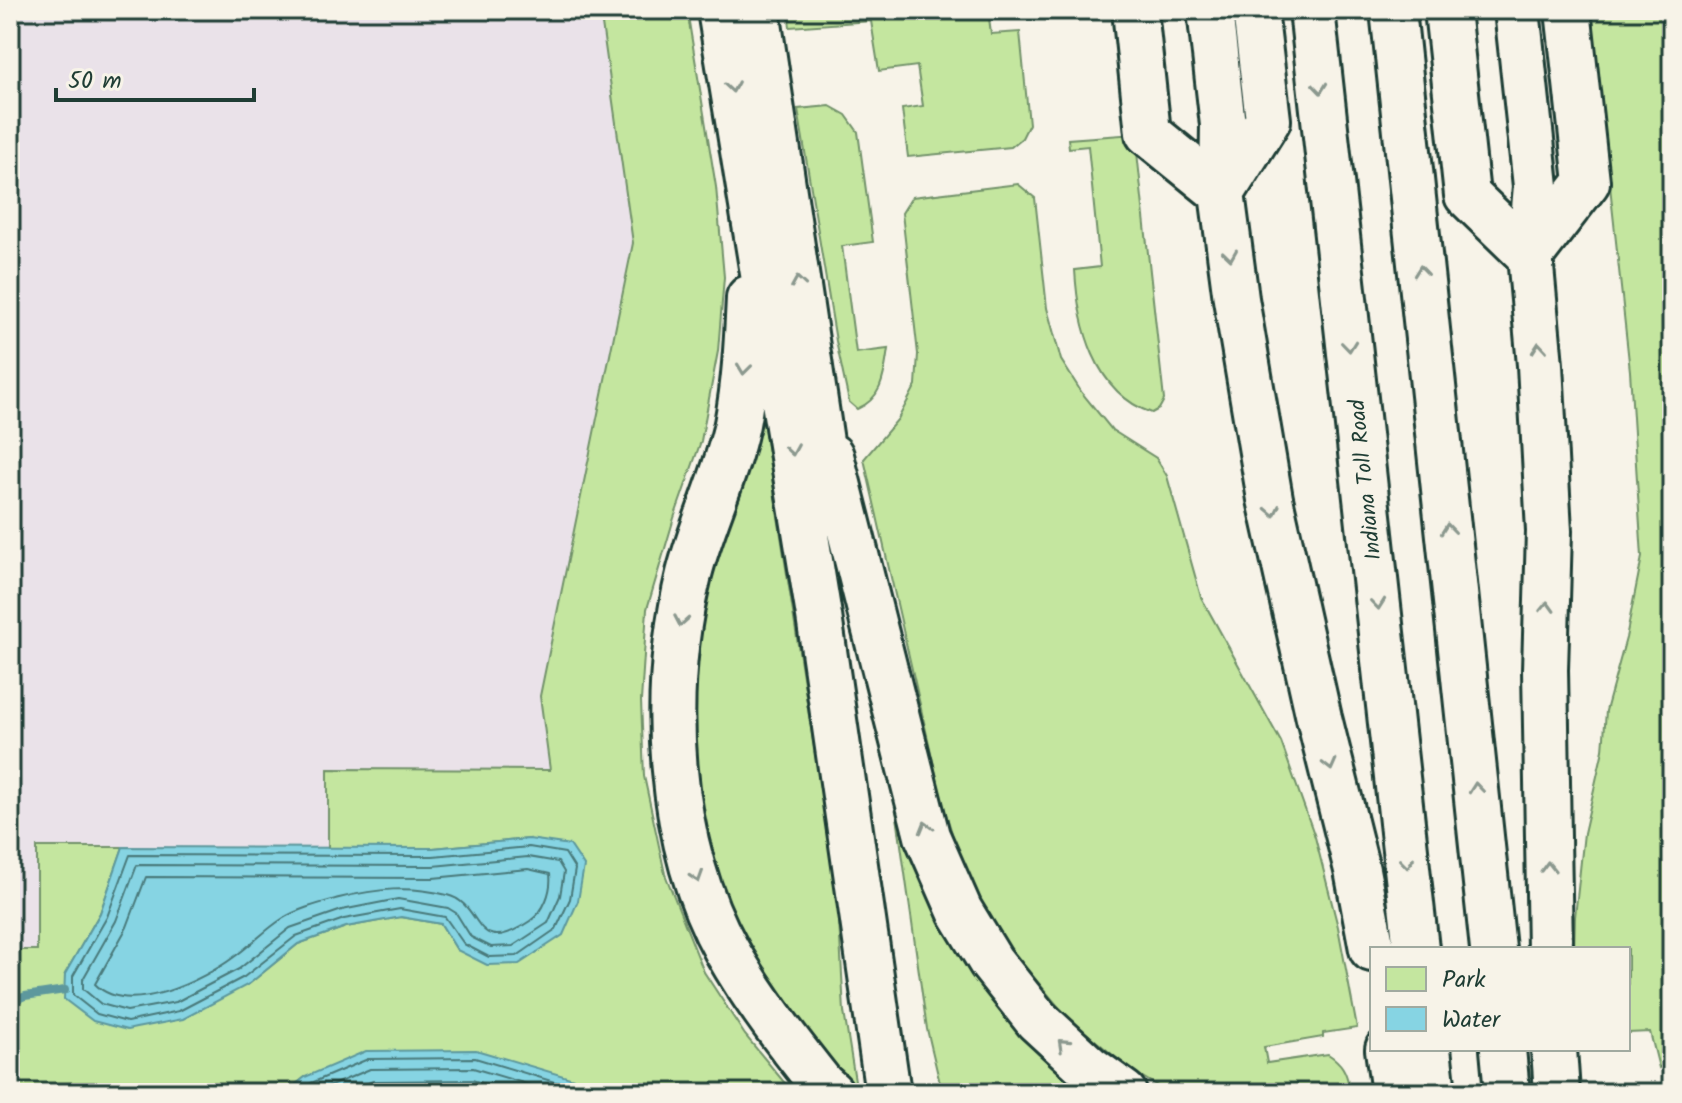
<svg xmlns="http://www.w3.org/2000/svg" width="1682" height="1103" font-family="Kalam,sans-serif">
	<rect width="100%" height="100%" fill="#f7f3e8"/>
	<filter id="ink" filterUnits="userSpaceOnUse"><feTurbulence type="fractalNoise" baseFrequency=".0125" numOctaves="2"/><feDisplacementMap in="SourceGraphic" scale="16" xChannelSelector="R" yChannelSelector="G"/><feConvolveMatrix kernelMatrix="1 2 1 2 8 2 1 2 1" color-interpolation-filters="sRGB"/></filter>
	<g filter="url(#ink)">
		<!-- built -->
		<path fill="#eae2e9" d="M10 10H600L633 243 540 695 550 770 328 769V849L38 847 37 950H10Z"/>
		<!-- green -->
		<path fill="#c4e69f" stroke="#72926a" stroke-width="2" d="M600 10H687L716 187 724 277 718 351 701 441 674 518 647 609 641 701 644 776 665 874 704 972 745 1035 793 1093H607L604 1088 305 1077 285 1093H10V950H37V847H123L100 913 65 974 249 984 298 944 346 927 401 917 441 924 457 950 529 839 433 848 328 849V769L550 770 540 696 633 243Z
			M788 10H988L991 34 1020 32 1029 124 1022 138 1011 147 908 157 902 109 923 106 917 66 879 71 871 21 790 27Z
			M1591 10H1672V1074L1669 1076V1062L1659 1068 1650 1032 1628 1033V949H1574L1575 917 1584 833 1603 750 1606 711 1626 638 1642 557 1630 371Z
			M830 106 846 115 858 132 873 242 842 246 856 353 888 349C884 375 883 398 857 409L849 402 836 341 798 109Z
			M1135 134 1164 400 1159 409 1152 413C1094 393 1078 324 1075 270L1100 267 1088 146 1069 148 1068 139Z
			M1018 184 1035 198 1047 308 1061 360 1082 393 1112 430 1156 458 1167 476 1201 597 1281 742 1315 837 1338 927 1357 1028 1323 1033V1037L1264 1047 1267 1063 1328 1054C1342 1063 1346 1071 1349 1086L1367 1085V1093H1169L1131 1070 1067 1017 1010 949 969 888 942 801 864 459 898 419 916 385 918 354 902 213 912 197Z
			M760 401 838 901 844 1012 857 1093H851L768 998 715 883 683 741 695 607Z
			M890 767 1102 1093H975L974 1089 942 1092 927 1029Z"/>
		<!-- water -->
		<path fill="#86d4e3" stroke="#5d989d" stroke-width="2" d="M529 839 570 845 584 866 578 901 563 935 519 964 487 965 457 950 441 924 401 917 346 927 298 944 249 984 183 1019 136 1028 127 1030 93 1021 64 999 65 974 100 913 123 847 433 848Z
			M476 1050 604 1088 607 1093H285L305 1077 366 1051Z"/>
		<g fill="none" stroke-linecap="round" stroke-linejoin="round">
			<!-- shore -->
			<path stroke="#48797a" stroke-width="2" d="M529 847 565 853 575 869 570 899 556 929 517 956 489 957 464 944 445 917 400 909 344 919 296 936 244 977 179 1011 127 1022 97 1014 73 995V976L107 917 130 855 433 856Z
				M528 857 558 862 564 872 560 896 548 923 513 946 491 947 471 937 456 913 448 908 398 899 342 910 290 928 239 969 176 1002 127 1011 101 1004 83 989V979L116 921 137 865 433 866Z
				M528 869 550 874C552 891 544 912 530 921 471 961 485 904 447 895 410 885 376 889 339 898 321 903 297 909 282 919 265 930 251 945 234 957 203 980 128 1018 95 984L127 927 146 877 433 878Z
				M298 1093 309 1084 368 1059 475 1058 591 1093
				M314 1093 370 1069 473 1068 557 1093
				M344 1093 373 1081 472 1080 516 1093"/>
			<!-- stream -->
			<path stroke="#5d989d" stroke-width="8" d="M10 1003 25 996 65 990
				M10 1069 17 1093"/>
			<!-- motorway casing -->
			<g stroke="#1f3d34" stroke-width="50">
				<path id="motorway" d="M720 10 819 616 888 1093
					M757 10 828 489
					M1135 10 1148 133 1222 193
					M1210 10 1223 125 1222 193 1236 299 1270 499 1319 718 1357 870 1372 949
					M1312 10 1416 949
					M1393 10 1493 949
					M1447 10 1467 195 1530 256
					M1517 10 1536 186 1530 256 1540 365 1549 531 1545 670 1550 949
					M1222 193 1268 120 1255 10
					M1530 256 1587 182 1568 10
					M749 298C747 340 745 383 737 424 726 476 702 523 689 574 660 692 667 844 727 951 754 999 787 1041 821 1084L831 1093
					M831 456 927 836 960 911 991 962 1037 1020 1088 1067 1124 1093
					M1388 1049 1394 1093
					M1428 1049 1433 1093
					M1503 1049 1507 1093
					M1554 1049 1557 1093"/>
			</g>
			<!-- motorway -->
			<use href="#motorway" stroke="#f7f3e8" stroke-width="44"/>
		</g>
		<!-- one-way arrows -->
		<defs><path id="oneway-chevron" d="M-2-3.5L2.5 0L-2 3.5" fill="none" stroke-width="1.6" stroke-linecap="round" stroke-linejoin="round" transform="scale(2)"/></defs>
		<g stroke="#8b988e">
			<use href="#oneway-chevron" transform="translate(732 87) rotate(81)"/>
			<use href="#oneway-chevron" transform="translate(1320 88) rotate(84)"/>
			<use href="#oneway-chevron" transform="translate(1230 255) rotate(82)"/>
			<use href="#oneway-chevron" transform="translate(1421 271) rotate(-96)"/>
			<use href="#oneway-chevron" transform="translate(798 282) rotate(-99)"/>
			<use href="#oneway-chevron" transform="translate(1349 346) rotate(84)"/>
			<use href="#oneway-chevron" transform="translate(1539 348) rotate(-95)"/>
			<use href="#oneway-chevron" transform="translate(744 369) rotate(97)"/>
			<use href="#oneway-chevron" transform="translate(792 450) rotate(81)"/>
			<use href="#oneway-chevron" transform="translate(1273 511) rotate(78)"/>
			<use href="#oneway-chevron" transform="translate(1448 529) rotate(-96)"/>
			<use href="#oneway-chevron" transform="translate(1378 604) rotate(84)"/>
			<use href="#oneway-chevron" transform="translate(1547 607) rotate(-88)"/>
			<use href="#oneway-chevron" transform="translate(681 621) rotate(100)"/>
			<use href="#oneway-chevron" transform="translate(1330 765) rotate(76)"/>
			<use href="#oneway-chevron" transform="translate(1476 788) rotate(-96)"/>
			<use href="#oneway-chevron" transform="translate(926 827) rotate(-106)"/>
			<use href="#oneway-chevron" transform="translate(1407 863) rotate(84)"/>
			<use href="#oneway-chevron" transform="translate(1548 867) rotate(-91)"/>
			<use href="#oneway-chevron" transform="translate(697 877) rotate(72)"/>
			<use href="#oneway-chevron" transform="translate(1063 1044) rotate(-137)"/>
		</g>
	</g>
	<g text-anchor="middle" stroke-width="8" stroke-linejoin="round" paint-order="stroke">
		<!-- street labels -->
		<g font-size="22" fill="#1f3d34" stroke="#f7f3e8">
			<text transform="translate(1364 480) rotate(-96)" y="8">Indiana Toll Road</text>
		</g>
	</g>
	<!-- margin -->
	<rect width="1682" height="1103" fill="none" stroke="#f7f3e8" stroke-width="40"/>
	<rect x="20" y="20" width="1642" height="1063" fill="none" stroke="#1f3d34" stroke-width="3" filter="url(#ink)"/>
	<!-- legend -->
	<rect x="1370" y="947" width="260" height="104" fill="#f7f3e8" stroke="#a1aaa0" stroke-width="2"/>
	<rect x="1386" y="967" width="40" height="24" fill="#c4e69f" stroke="#a1aaa0" stroke-width="2"/>
	<text x="1442" y="987" font-size="24" fill="#1f3d34">Park</text>
	<rect x="1386" y="1007" width="40" height="24" fill="#86d4e3" stroke="#a1aaa0" stroke-width="2"/>
	<text x="1442" y="1027" font-size="24" fill="#1f3d34">Water</text>
	<!-- scale -->
	<path d="M56 88v12h198v-12" fill="none" stroke="#1f3d34" stroke-width="4"/>
	<text x="68" y="88" font-size="24" fill="#1f3d34" stroke="#f7f3e8" stroke-width="6" paint-order="stroke">50 m</text>
</svg>
